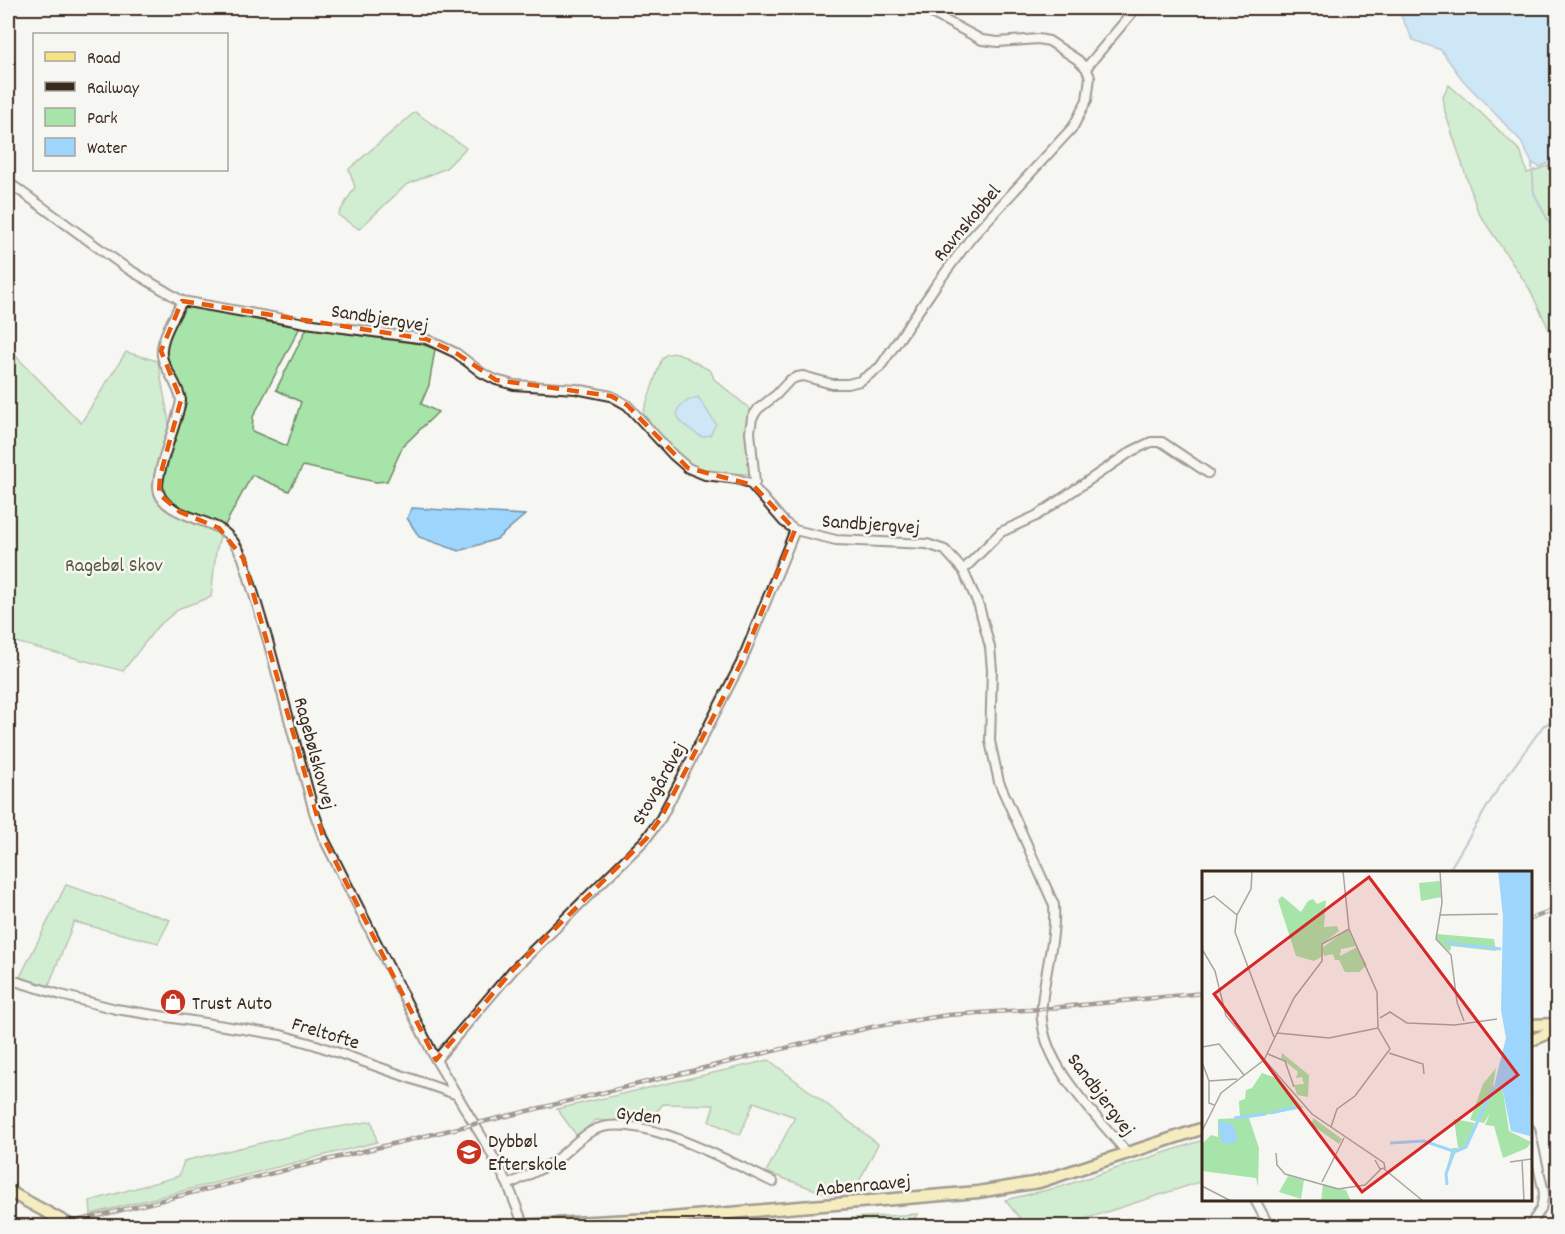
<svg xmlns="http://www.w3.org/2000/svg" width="1565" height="1234" font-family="Dekko,sans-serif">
	<rect width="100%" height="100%" fill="#f6f6f2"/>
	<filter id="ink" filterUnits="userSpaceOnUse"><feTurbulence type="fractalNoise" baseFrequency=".0167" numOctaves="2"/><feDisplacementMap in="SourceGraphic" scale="12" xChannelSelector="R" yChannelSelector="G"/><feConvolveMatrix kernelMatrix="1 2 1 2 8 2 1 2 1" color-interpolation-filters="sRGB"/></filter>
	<g filter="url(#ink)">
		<!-- green -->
		<path fill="#a7e4aa" stroke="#718764" stroke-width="1.5" d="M1449 85 1481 113 1521 152 1527 173 1557 163V346L1529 288 1478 212 1445 112 1443 97Z
			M415 112 466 148 446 168 406 185 359 229 338 215 355 187 349 169Z
			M184 305 300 327 253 417 252 431 287 446 301 402 276 390 307 328 421 344 435 349 429 385 421 404 438 412 403 446 387 481 376 482 303 466 289 491 252 475 224 527 178 508 165 498 162 481 185 403C183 384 167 370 164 351Z
			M8 348 81 423 126 352 158 361 170 428 157 476 155 494 165 509 221 533 216 551 211 597 180 608 157 627 123 671 8 640Z
			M678 353 711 371 714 379 750 409 747 419 749 474C735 473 711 474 698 469 673 459 658 433 643 413L662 358 667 354Z
			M66 885 170 920 158 943 74 922 48 987 19 979Z
			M769 1060 878 1144 853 1193 827 1194 766 1172 795 1117 754 1102 740 1135 709 1121 714 1105 663 1104 646 1124 596 1120 577 1136 557 1109Z
			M372 1121 377 1142 91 1214 90 1201 179 1176 184 1161 304 1133Z
			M1203 1140V1181L1063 1226H1026L1005 1200 1060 1187Z
			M918 1214 909 1226H712Z"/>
		<!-- water -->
		<path fill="#9dd5fd" stroke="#7691a4" stroke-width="1.5" d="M1397 8H1557V159L1540 167 1532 163 1520 140 1462 79 1441 50 1413 40Z
			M698 397 716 424 710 435 702 437C679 424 662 408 698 397Z
			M412 508 525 515 497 539 459 551 419 537 407 518Z"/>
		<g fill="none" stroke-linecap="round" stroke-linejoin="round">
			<!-- stream -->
			<path stroke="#7691a4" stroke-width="2" d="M1532 163 1534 193 1558 240
				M1448 872 1499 787 1543 726 1558 718"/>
			<!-- minor casing -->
			<g stroke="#3b2a1e" stroke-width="12">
				<path id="minor" d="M1086 68 1136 8
					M8 182 125 267 182 301 306 323 426 339 456 353 482 373 496 380 514 385 576 389 611 396 627 405 673 455 688 468 705 475 737 479 750 483 784 522 795 530 836 540 927 544 945 550 963 570 979 606 990 647 992 670 990 741 999 782 1054 905C1056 939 1045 970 1042 1004 1036 1059 1091 1109 1123 1148L1125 1155
					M182 301C175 317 157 342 163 360 168 374 178 384 181 400 177 426 159 461 158 486 158 513 203 518 220 529 231 536 237 546 243 558L268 641 314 812 323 837 436 1060 488 1147 508 1185 524 1226
					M753 485 755 482 750 432 752 418 758 409 776 395 790 380 797 377 803 376 832 384H848L860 381 880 367 936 285 971 238 1073 127 1087 100 1090 77 1086 68 1078 60 1049 41 1038 39 998 42 982 40 922 8
					M963 570 1001 532 1036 516 1132 451 1151 442H1162L1208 473
					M8 979 61 995 116 1009 281 1035 316 1045 455 1094
					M436 1060 513 970 646 839 661 818 741 663 795 530
					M508 1185C523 1177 539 1171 553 1162 567 1152 577 1139 592 1131 635 1108 731 1163 773 1182
					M1255 1200 1269 1226
					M1530 1226 1541 1209 1544 1193 1530 1129"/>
			</g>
			<!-- major casing -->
			<g stroke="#3b2a1e" stroke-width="15">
				<path id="major" d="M1530 1025 1558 1024
					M1532 1040 1558 1029
					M8 1191 72 1226
					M516 1226 670 1218 978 1192 1039 1182 1204 1128"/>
			</g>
			<!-- minor -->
			<use href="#minor" stroke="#f6f6f2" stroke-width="8"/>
			<!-- major -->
			<use href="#major" stroke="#f4e382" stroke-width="10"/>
			<!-- rail casing -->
			<g stroke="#3b2a1e" stroke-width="4.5">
				<path id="rail" d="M1530 919 1558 909
					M56 1226 872 1027 948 1015 1041 1009 1204 993"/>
			</g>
			<!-- rail -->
			<use href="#rail" stroke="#f6f6f2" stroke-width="2" stroke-dasharray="7" stroke-linecap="butt"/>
		</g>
	</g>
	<!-- marked area -->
	<path d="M0 0H1565V1234H0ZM182 301 426 339 456 353 496 380 611 396 627 405 688 468 753 485 795 530 741 663 661 818 646 839 513 970 436 1060 323 837 243 558 219 528 180 512 159 494 160 476 181 400 161 351Z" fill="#f6f6f2" fill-opacity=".55" fill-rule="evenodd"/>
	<path fill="none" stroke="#e8590c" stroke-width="4.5" stroke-dasharray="12 8" stroke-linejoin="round" d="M182 301 426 339 456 353 496 380 611 396 627 405 688 468 753 485 795 530 741 663 661 818 646 839 513 970 436 1060 323 837 243 558 219 528 180 512 159 494 160 476 181 400 161 351Z"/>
	<!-- icons -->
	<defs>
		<g id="shop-disc" transform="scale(1.35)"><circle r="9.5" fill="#c8321e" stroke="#f6f6f2"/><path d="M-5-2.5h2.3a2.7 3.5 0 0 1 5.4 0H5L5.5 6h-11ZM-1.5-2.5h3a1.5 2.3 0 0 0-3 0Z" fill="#fff"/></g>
		<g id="school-disc" transform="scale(1.35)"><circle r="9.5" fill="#c8321e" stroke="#f6f6f2"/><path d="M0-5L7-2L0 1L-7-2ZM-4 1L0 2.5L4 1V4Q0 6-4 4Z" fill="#fff"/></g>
	</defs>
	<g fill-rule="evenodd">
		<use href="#shop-disc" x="173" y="1002"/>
		<use href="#school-disc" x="469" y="1152"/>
	</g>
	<g text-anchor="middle" stroke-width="5" stroke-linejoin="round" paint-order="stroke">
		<!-- street labels -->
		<g font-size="20" fill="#3b2a1e" stroke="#f6f6f2">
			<text transform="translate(966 222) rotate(-50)" y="7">Ravnskobbel</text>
			<text transform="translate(380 317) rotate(9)" y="7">Sandbjergvej</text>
			<text transform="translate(871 523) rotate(4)" y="7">Sandbjergvej</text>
			<text transform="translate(316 753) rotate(75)" y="7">Ragebølskovvej</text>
			<text transform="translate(658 783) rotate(-61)" y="7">Stovgårdvej</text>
			<text transform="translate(326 1032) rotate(17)" y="7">Freltofte</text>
			<text transform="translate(1102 1094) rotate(53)" y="7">Sandbjergvej</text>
			<text transform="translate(639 1114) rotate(7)" y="7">Gyden</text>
			<text transform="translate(863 1184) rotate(-5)" y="7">Aabenraavej</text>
		</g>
		<!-- park labels -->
		<g font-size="20" fill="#565841" stroke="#f6f6f2">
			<text x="114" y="571">Ragebøl Skov</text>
		</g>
		<!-- poi labels -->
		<g font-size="20" fill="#3b2a1e" stroke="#f6f6f2" text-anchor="start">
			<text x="192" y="1009">Trust Auto</text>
			<text x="488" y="1147">Dybbøl<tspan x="488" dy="23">Efterskole</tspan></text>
		</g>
	</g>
	<!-- overview -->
	<g transform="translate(1202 871)">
		<rect width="330" height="330" fill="#f6f6f2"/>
		<path d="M238 10 239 26 219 30 217 12ZM80 25 99 41 106 30 111 28 115 33 124 29 122 56 135 55 137 60 120 73 121 85 112 90 94 85 76 29ZM146 58 154 75 139 78 138 85 155 76 165 94 157 101H143L137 89H133L131 83 122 85 120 77ZM235 63 292 68 294 80 249 75 248 81 235 69ZM80 182 107 204 106 226 95 224 92 214 102 213 100 206 94 207 96 201 79 187ZM294 197 291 215 301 220 307 260 329 271 325 277 301 287 292 255 283 254 288 242 282 252 268 249 281 213ZM60 202 77 208 101 237 47 247 57 277 56 316 54 307 0 300V273L9 264 16 266V248L38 247 37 230 43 228 44 219 50 217ZM111 247 140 268 137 273 110 254ZM252 248 273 252 265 276 256 277 243 303 250 277H256ZM86 305 102 309 99 328 77 321ZM121 313 144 319 149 330H119Z" fill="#a7e4aa"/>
		<path d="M296 0H330L328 265 309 260 301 220 292 215 304 167 299 139 301 45ZM20 250 31 254 36 270 21 274 16 253Z" fill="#9dd5fd"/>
		<path fill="none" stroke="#9dd5fd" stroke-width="3" d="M244 72 299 78M69 242 94 236M32 247 64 243M188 272 222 270 251 280M245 314 244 303 252 281 264 276 292 215"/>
		<path fill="none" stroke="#aba49d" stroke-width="1.5" d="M50 0 49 18 35 44 33 61 72 166M238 0 240 32 234 68 249 84 255 131 262 150M0 30 12 25 35 44M238 44 296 43M0 78 13 100 24 145 110 243 182 292 183 297 178 298 173 289M178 147 188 141 205 152 253 154 295 148M75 162 127 167 176 157M0 176 17 173 42 204M187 182 221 193 222 203M66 183 83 190 92 216M0 191 7 210M12 234 7 232V210L35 208M129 256 135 238 153 225 188 178 176 157 175 121 147 58 141 0M0 260 19 222 62 189 92 127 120 90V73L147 58M74 282 75 294 83 303 136 318 163 314 179 298M320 289 322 330M308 291 330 288M182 298 221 330M120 311 142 267M0 315 29 330"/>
		<path fill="#d62828" fill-opacity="0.15" stroke="#d62828" stroke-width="3" d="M167 6 316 204 160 321 12 123Z"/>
		<rect width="330" height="330" fill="none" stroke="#3b2a1e" stroke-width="3"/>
	</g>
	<!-- margin -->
	<rect width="1565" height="1234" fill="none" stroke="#f6f6f2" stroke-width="30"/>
	<rect x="15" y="15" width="1535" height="1204" fill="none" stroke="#3b2a1e" stroke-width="2" filter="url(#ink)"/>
	<!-- legend -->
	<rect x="33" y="33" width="195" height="138" fill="#f6f6f2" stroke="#aba49d" stroke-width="1.5"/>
	<rect x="45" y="52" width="30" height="9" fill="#f4e382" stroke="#aba49d" stroke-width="1.5"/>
	<text x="87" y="63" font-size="18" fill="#3b2a1e">Road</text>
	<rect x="45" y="82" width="30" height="9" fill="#3b2a1e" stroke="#aba49d" stroke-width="1.5"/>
	<text x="87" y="93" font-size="18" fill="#3b2a1e">Railway</text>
	<rect x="45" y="108" width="30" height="18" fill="#a7e4aa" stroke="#aba49d" stroke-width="1.5"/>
	<text x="87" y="123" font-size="18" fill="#3b2a1e">Park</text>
	<rect x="45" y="138" width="30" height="18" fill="#9dd5fd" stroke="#aba49d" stroke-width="1.5"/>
	<text x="87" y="153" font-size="18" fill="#3b2a1e">Water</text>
</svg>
